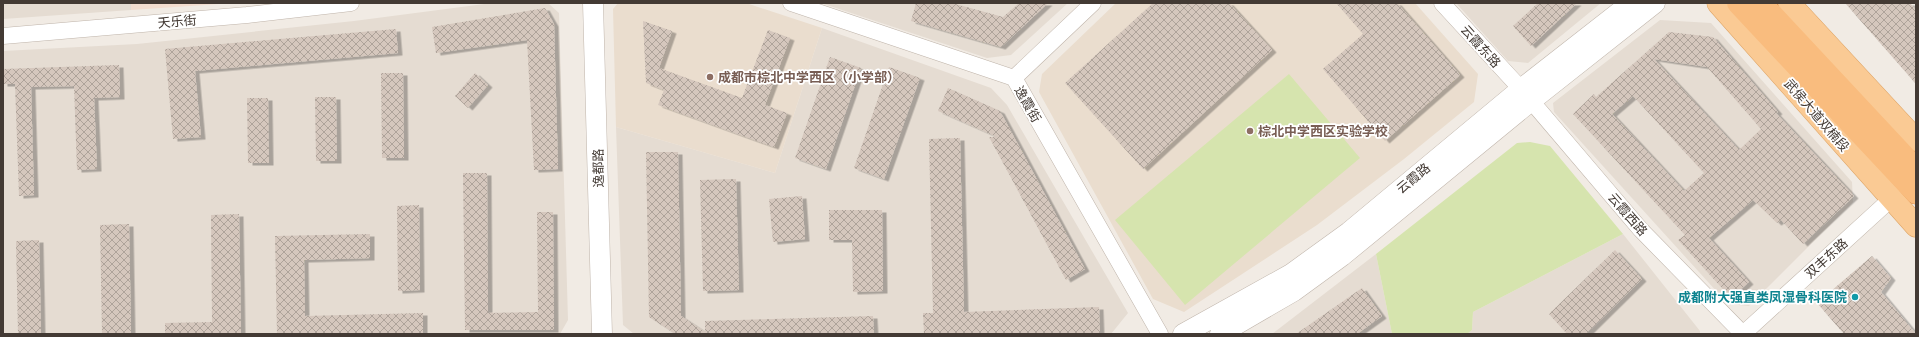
<svg xmlns="http://www.w3.org/2000/svg" width="1919" height="337" font-family="'Space Grotesk','Noto Sans SC',sans-serif">
	<defs>
		<pattern id="building-cross-hatch" width="8" height="8" patternUnits="userSpaceOnUse"><rect width="8" height="8" fill="#d5c7bd"/><path d="M0 0l8 8M0 8l8-8" fill="none" stroke="#aea39a"/></pattern>
		<filter id="shadow"><feDropShadow dx="4.5" dy="2.5" stdDeviation="0" flood-color="#0004"/></filter>
	</defs>
	<rect width="100%" height="100%" fill="#f1ebe4"/>
	<!-- residential -->
	<path fill="#e5dcd2" d="M3 3H131V10L3 19Z
		M492 3H548L559 13 568 320 560 334H3V51L137 44 354 21Z
		M821 3H1068L1011 55 987 58Z
		M1456 3H1601L1528 63 1508 61Z
		M1660 20 1711 23 1852 182 1853 202 1749 306 1728 304 1554 112 1553 103Z
		M822 28 991 88 1007 105 1128 313 1111 334H634L623 325 616 127 775 173Z
		M1623 234 1700 331V334H1467L1472 330 1473 312Z
		M1376 254 1392 334H1272Z"/>
	<!-- commercial -->
	<path fill="#f3ddcf" d="M131 3H234L131 10Z"/>
	<!-- education -->
	<path fill="#eaddce" d="M618 3H746L822 28 775 173 616 127 613 9Z
		M1116 3H1415L1478 74 1474 102 1404 159 1317 225 1184 312 1153 299 1039 92 1042 74Z"/>
	<!-- green -->
	<path fill="#d6e4ae" d="M1289 74 1360 158 1185 305 1115 220Z
		M1530 142 1550 146 1623 234 1473 312 1472 330 1467 334H1392L1376 254 1517 143Z"/>
	<!-- building -->
	<path fill="url(#building-cross-hatch)" fill-rule="evenodd" filter="url(#shadow)" d="M916 3H952L1003 17 1019 3H1048L1001 47 911 21Z
		M1153 3H1229L1272 50 1143 169 1065 83Z
		M1336 3H1397L1460 75 1385 141 1323 69 1363 34Z
		M1538 3H1577L1531 46 1513 26Z
		M1845 3H1910L1916 10V84Z
		M545 8 554 24 558 169 534 170 527 40 436 53 432 27Z
		M643 21 672 31 659 68 742 98 768 30 790 38 765 105 787 113 774 147 658 105 664 90 646 83Z
		M396 29 398 53 195 71 201 137 173 139 165 49Z
		M1669 32 1713 37 1778 112 1776 113 1854 196 1803 244 1781 220 1777 223 1753 200 1709 238 1749 282 1731 298 1678 240 1685 235 1573 114 1594 94 1596 97ZM1654 59 1707 67 1761 129 1739 150ZM1633 96 1704 173 1684 191 1612 114Z
		M830 57 861 68 826 169 795 158Z
		M119 65 120 97 94 98 97 169 77 170 74 86 31 87 34 195 19 196 15 84H3V69Z
		M889 67 920 78 884 179 854 168Z
		M381 73H403L404 158H382Z
		M475 73 488 85 468 108 455 96Z
		M948 88 1000 111 1085 269 1066 280 989 137H997L938 111Z
		M315 97H336L337 161H316Z
		M247 98H268L269 163H248Z
		M960 138 964 312 1099 307 1100 334H924L923 313H933L929 139Z
		M646 152H678L681 316 705 332V321L873 316 874 334H675L649 317Z
		M463 173H487L488 313 538 312 537 212H553L554 330H465Z
		M736 179 739 290 703 291 700 180Z
		M802 196 805 239 773 242 769 199Z
		M419 205 420 290 398 291 397 206Z
		M829 210H882L883 291 853 292 852 240H829Z
		M239 214 241 334H165V323L212 322 211 215Z
		M129 224 131 334H102L100 225Z
		M370 234V258L304 260 305 316 423 313V334H277L275 236Z
		M39 240 41 334H18L16 241Z
		M1615 250 1642 279 1586 334H1567L1549 314Z
		M1872 256 1891 278 1881 292 1916 334H1844L1817 303Z
		M1362 288 1382 316 1357 334H1296Z"/>
	<g fill="none" stroke-linecap="round" stroke-linejoin="round">
		<!-- minor casing -->
		<g stroke="#bfb4aa" stroke-width="17">
			<path id="minor" d="M791 3 1014 78 1160 334
				M1442 3 1521 89 1641 230 1743 334
				M3 36 247 15 351 3
				M1014 78 1093 3
				M1743 334 1891 199"/>
		</g>
		<!-- tertiary casing -->
		<g stroke="#bfb4aa" stroke-width="21">
			<path id="tertiary" d="M593 3 602 334
				M1183 334 1291 274 1349 232 1521 89 1631 3
				M1220 334 1294 291 1342 256 1531 101 1655 3"/>
		</g>
		<!-- primary casing -->
		<g stroke="#dea465" stroke-width="23">
			<path id="primary" d="M1718 3 1916 226
				M1789 3 1916 140"/>
		</g>
		<!-- trunk casing -->
		<g stroke="#d68039" stroke-width="23">
			<path id="trunk" d="M1738 3 1916 193
				M1761 3 1916 169"/>
		</g>
		<!-- minor -->
		<use href="#minor" stroke="#fff" stroke-width="16"/>
		<!-- tertiary -->
		<use href="#tertiary" stroke="#fff" stroke-width="20"/>
		<!-- primary -->
		<use href="#primary" stroke="#faca94" stroke-width="22"/>
		<!-- trunk -->
		<use href="#trunk" stroke="#f9bc7e" stroke-width="22"/>
	</g>
	<!-- markers -->
	<g fill="#8d6e63" stroke="#fff" stroke-width="1.5">
		<circle cx="710" cy="77" r="4"/>
		<circle cx="1250" cy="131" r="4"/>
	</g>
	<circle fill="#0f9aa8" stroke="#fff" stroke-width="1.5" cx="1855" cy="297" r="4"/>
	<g text-anchor="middle" stroke-width="3.5" stroke-linejoin="round" paint-order="stroke">
		<!-- street labels -->
		<g font-size="13" fill="#433a34" stroke="#fff">
			<text transform="translate(177 21) rotate(-5)" y="5">天乐街</text>
			<text transform="translate(1481 46) rotate(48)" y="5">云霞东路</text>
			<text transform="translate(1028 104) rotate(60)" y="5">逸霞街</text>
			<text transform="translate(1817 115) rotate(49)" y="5">武侯大道双楠段</text>
			<text transform="translate(598 168) rotate(-91)" y="5">逸都路</text>
			<text transform="translate(1413 178) rotate(-40)" y="5">云霞路</text>
			<text transform="translate(1628 214) rotate(49)" y="5">云霞西路</text>
			<text transform="translate(1826 258) rotate(-42)" y="5">双丰东路</text>
		</g>
		<!-- education labels -->
		<g font-size="13" font-weight="bold" fill="#785e54" stroke="#fff" text-anchor="start">
			<text x="718" y="82">成都市棕北中学西区（小学部）</text>
			<text x="1258" y="136">棕北中学西区实验学校</text>
		</g>
		<!-- culture labels -->
		<g font-size="13" font-weight="bold" fill="#0d838f" stroke="#fff" text-anchor="end">
			<text x="1847" y="302">成都附大强直类凤湿骨科医院</text>
		</g>
	</g>
	<!-- border -->
	<rect width="1919" height="337" fill="none" stroke="#433a34" stroke-width="8"/>
</svg>
